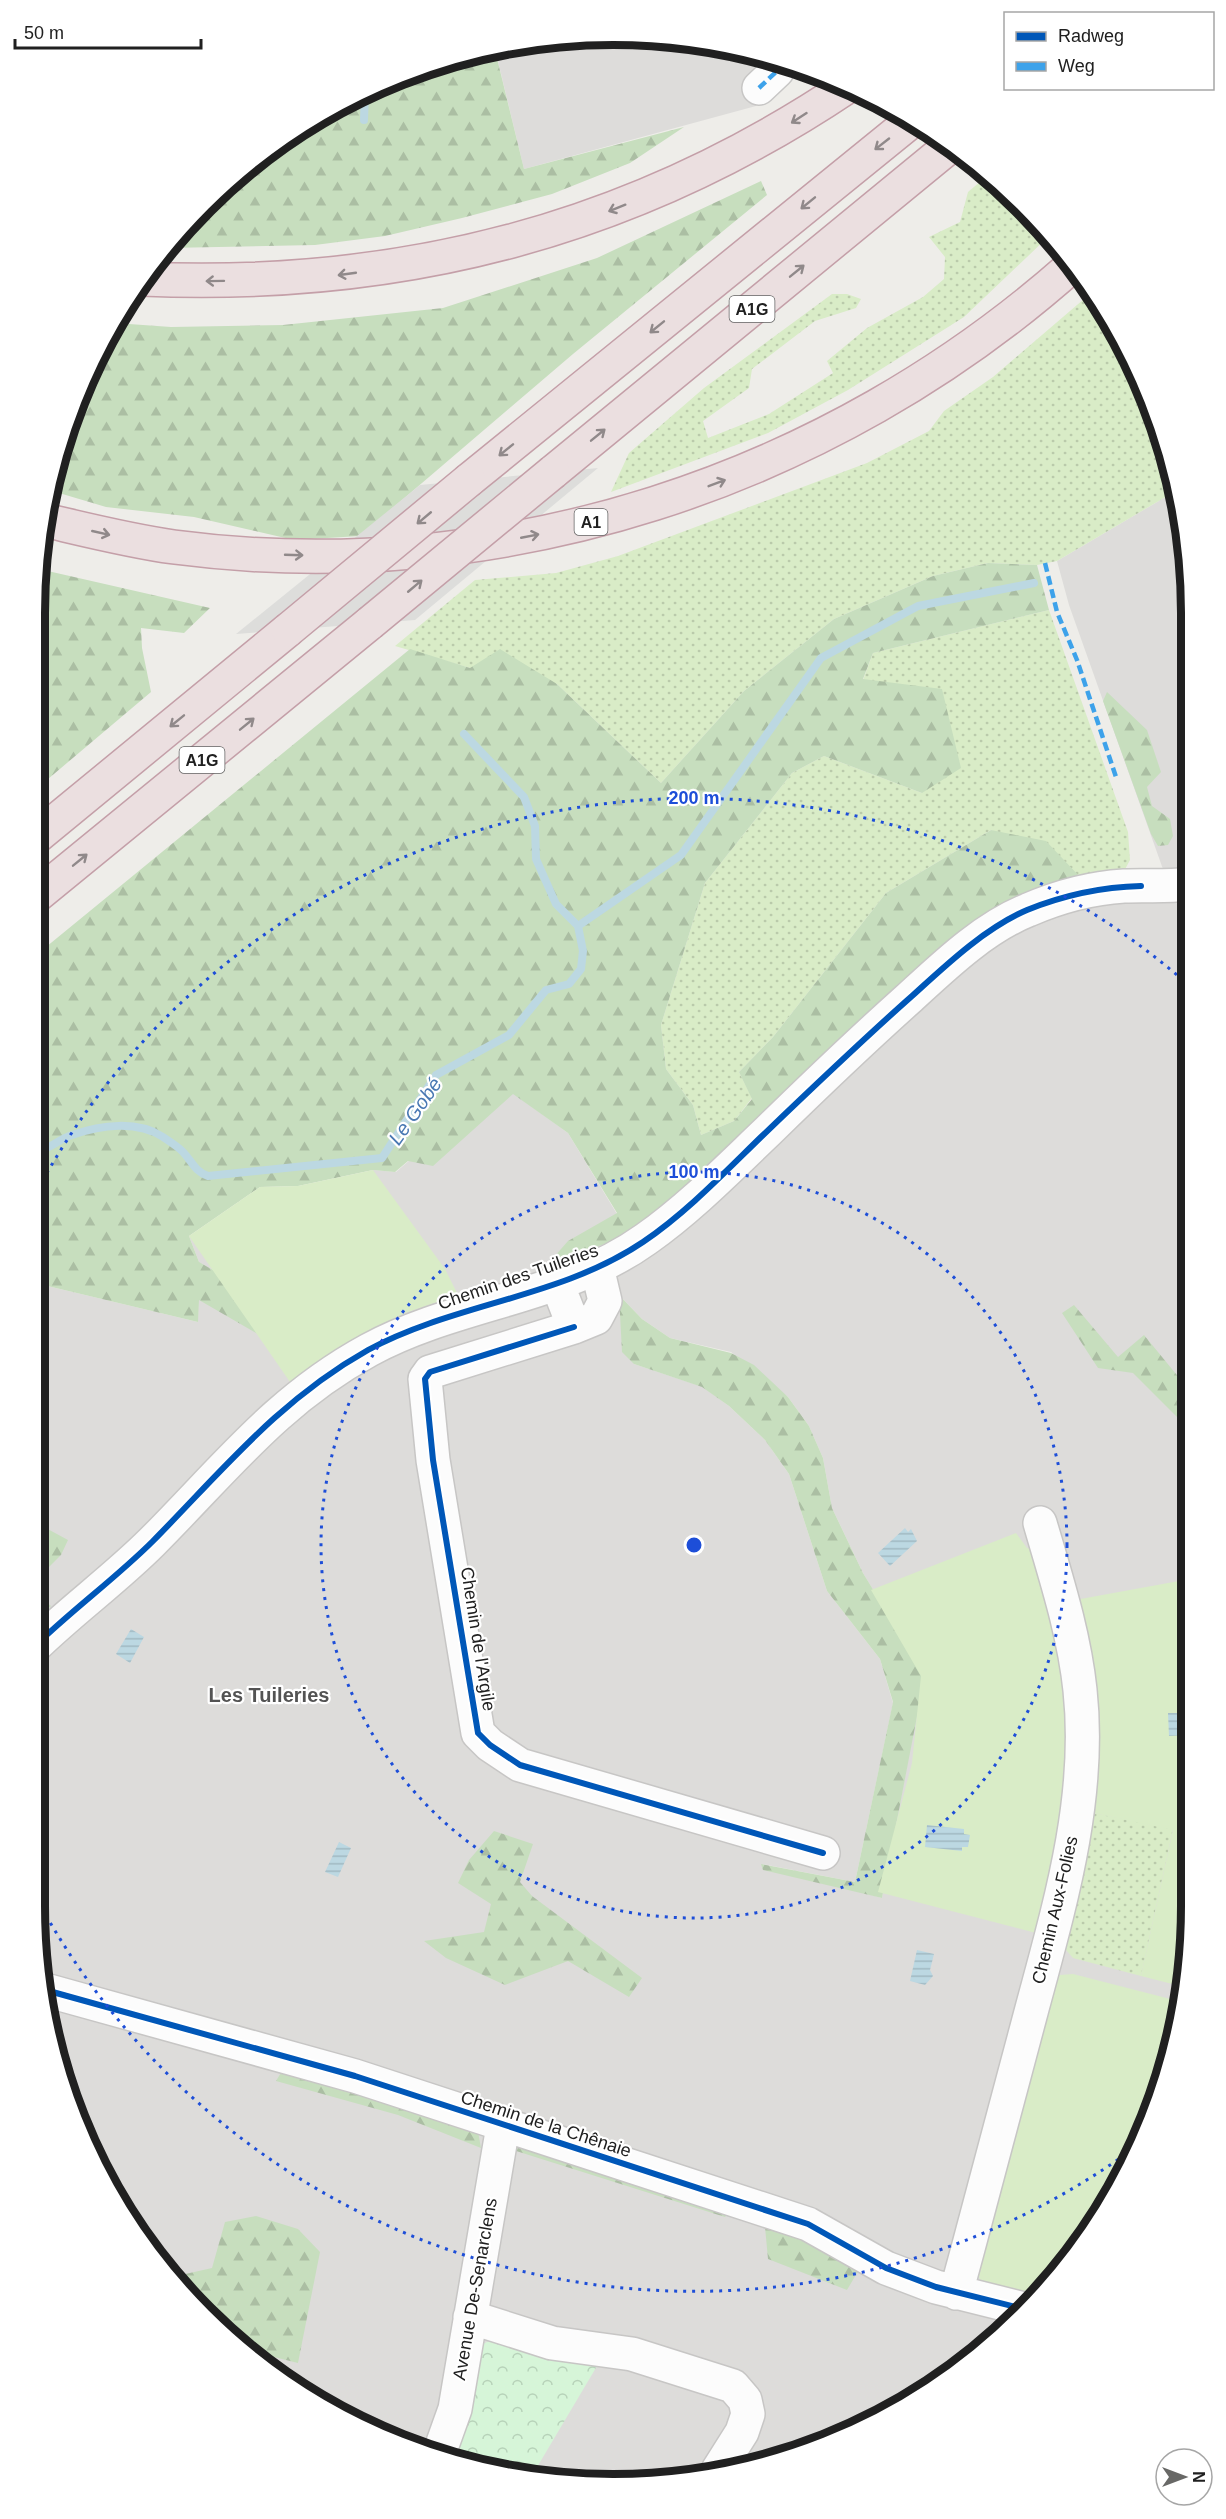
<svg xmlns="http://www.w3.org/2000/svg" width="1226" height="2519" font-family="Helvetica,sans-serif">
	<defs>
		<pattern id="grass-dots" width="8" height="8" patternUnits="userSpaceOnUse" patternTransform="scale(1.5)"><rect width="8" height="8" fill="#d9ecc7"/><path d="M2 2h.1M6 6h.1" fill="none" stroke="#bacaab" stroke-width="1.8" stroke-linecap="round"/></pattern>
		<pattern id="forest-firs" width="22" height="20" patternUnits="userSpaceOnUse" patternTransform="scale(1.5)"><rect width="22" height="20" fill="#c7debe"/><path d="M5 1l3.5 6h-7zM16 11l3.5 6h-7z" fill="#abbea3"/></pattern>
		<pattern id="park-crowns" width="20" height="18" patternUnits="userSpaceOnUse" patternTransform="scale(1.5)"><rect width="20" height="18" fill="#d6f5d8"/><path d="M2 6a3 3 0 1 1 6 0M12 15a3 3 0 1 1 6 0" fill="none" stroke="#b7d2b9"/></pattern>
		<pattern id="water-rules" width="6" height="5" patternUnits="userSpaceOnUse" patternTransform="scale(1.5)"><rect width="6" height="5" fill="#bcd8e2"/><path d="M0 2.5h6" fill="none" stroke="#a1b9c2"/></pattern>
	</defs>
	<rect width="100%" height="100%" fill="#eeede9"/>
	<!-- residential -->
	<path fill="#dddcda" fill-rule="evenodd" d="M613 35 726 46 798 68 756 106 524 169 496 53 544 41Z
		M1174 492 1187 537 1191 1906 1180 2019 1147 2128 1048 2288 965 2365 869 2425 688 2480 500 2473 323 2407 231 2341 154 2258 65 2092 35 1906V1283L198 1322 199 1262 189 1236 373 1170 396 1172 499 1083 568 1133 629 1234 929 965 1164 872 1069 605 1057 561ZM620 1296 642 1319 670 1338 731 1352 788 1397 809 1426 823 1458 832 1508 863 1573 924 1675 882 1898 762 1864 855 1882 893 1703 880 1659 827 1591 789 1474 765 1440 729 1406 703 1387 634 1364Z"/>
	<!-- grass -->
	<path fill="url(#grass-dots)" d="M987 176 1048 237 964 317 848 390 768 433 611 492 629 453 704 388 832 294H847L861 299 856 308 815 321 752 369 749 388 703 421 708 438 769 414 833 373 827 361 867 328 923 297 944 279 945 257 929 237 960 222 968 192Z
		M1091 293 1148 392 1174 492 1057 561 1037 565 988 563 933 576 834 619 744 691 661 783 557 684 470 668 395 646 475 580 556 573 618 556 867 463 929 431 944 411 993 377Z
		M1049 610 1128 832 1130 860 1122 875 1081 878 991 830 886 893 773 1037 739 1072 752 1098 734 1121 701 1135 693 1105 666 1069 661 1025 705 883 792 773 824 756 922 793 863 680 873 653Z
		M1089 1812 1173 1829 1141 1976 1073 1958 1066 1950 1063 1936Z"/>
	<!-- forest -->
	<path fill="url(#forest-firs)" d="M544 41 496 54 524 169 684 127 630 163 552 194 462 218 385 236 315 245 168 248C180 233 191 216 205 203 299 116 417 54 544 41Z
		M761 181 767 195 573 354 360 536 294 540 194 517 106 507 49 490 79 391 115 323 171 327 283 325 443 308 597 258Z
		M988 563 1037 565 1049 610 873 653 863 679 942 689 961 768 922 793 824 756 792 773 705 883 661 1025 666 1069 693 1105 701 1135 734 1121 752 1099 739 1072 773 1037 886 893 991 830 1046 841 1081 878 712 1165 629 1235 547 1265 568 1241 617 1213 568 1133 513 1094 433 1166 408 1161 395 1172 373 1170 298 1186 260 1187 189 1236 199 1262 271 1304 282 1348 199 1300 198 1322 35 1283V956L410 649 470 668 500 649 557 684 661 783 744 691 834 619 933 576Z
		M39 569 210 608 184 633 141 628 142 648 151 692 35 790V613Z
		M1107 692 1147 730 1161 772 1147 787 1152 806 1170 819 1173 836 1168 845 1158 846 1151 834 1103 701Z
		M619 1295 642 1319 670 1338 731 1353 754 1365 788 1397 809 1426 823 1458 832 1508 863 1573 925 1675 882 1898 763 1870 761 1864 855 1882 893 1702 880 1659 827 1591 789 1474 765 1440 729 1406 702 1387 634 1364 622 1352Z
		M1074 1305 1118 1357 1144 1335 1190 1391V1430L1133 1373 1098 1368 1062 1313Z
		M44 1527 68 1540 61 1555 35 1581V1564H41L48 1558 42 1545 35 1542Z
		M35 1593 51 1606 35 1620Z
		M494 1831 533 1844 520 1882 532 1896 642 1978 629 1997 568 1961 505 1985 446 1958 424 1941 484 1932 491 1904 458 1883 469 1860Z
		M285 2066 477 2126 481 2148 398 2115 276 2081Z
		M516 2143 803 2235 860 2268 847 2290 768 2259 765 2227 727 2215 725 2217 513 2150Z
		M256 2216 298 2229 320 2252 298 2363 262 2354 260 2361 231 2341 172 2277 212 2268 225 2222Z"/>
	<!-- park -->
	<path fill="url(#park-crowns)" d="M497 2337 600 2361 533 2474 500 2473 450 2454 481 2345Z"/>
	<!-- garden -->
	<path fill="#d9ecc7" d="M373 1170 445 1269 458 1295 405 1313 342 1345 290 1382 189 1236 260 1187 298 1186Z
		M1016 1533 1027 1548 1040 1551 1065 1667 1070 1762 1040 1934 878 1892 912 1763 921 1676 871 1590Z
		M1190 1579 1191 1906 1184 1987 1141 1976 1173 1830 1089 1812 1075 1600Z
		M1073 1974 1182 2002 1180 2019 1147 2128 1048 2288 1033 2301C1007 2295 980 2297 976 2266L1050 1983 1060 1975Z"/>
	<!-- water -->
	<path fill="url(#water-rules)" d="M905 1528 908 1532 911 1529 917 1541 890 1566 878 1553Z
		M131 1629 144 1637 130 1663 116 1654Z
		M1168 1713H1191V1735L1169 1736Z
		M927 1825 964 1829V1834L970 1835 968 1847H962V1851L925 1847Z
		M339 1842 351 1848 338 1877 325 1872Z
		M917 1950 934 1954 930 1970 933 1976 925 1985 910 1981Z"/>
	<!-- pier -->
	<path fill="#dddddb" d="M598 468 415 620 236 634 420 485Z"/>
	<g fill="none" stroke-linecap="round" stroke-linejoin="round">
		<!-- stream -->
		<path stroke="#bcd8e2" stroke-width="8" d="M364 120 365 93
			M578 926 681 855 821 658 918 606 1034 583
			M35 1152C49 1150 59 1139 72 1135 101 1125 137 1120 163 1137 169 1141 177 1146 182 1151 192 1161 194 1171 208 1176L382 1158 436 1075 509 1035 546 990 569 984 581 969 583 951 578 926 556 904 536 859 535 826 524 797 464 734"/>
		<!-- minor casing -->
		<g stroke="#c7c6c5" stroke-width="36">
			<path id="minor" d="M759 88 777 71 780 62
				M557 1283 574 1327 596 1318 605 1301 597 1267
				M574 1327 430 1372 425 1379 433 1460 478 1733 490 1745 520 1765 823 1853
				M35 1646C72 1610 115 1579 152 1542 224 1470 277 1400 369 1350 457 1302 564 1298 646 1239 690 1208 729 1168 768 1131 814 1086 860 1042 908 999 943 967 983 928 1028 910 1058 897 1091 888 1124 886 1146 885 1166 887 1188 884
				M49 1991 355 2076 808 2224 886 2268 936 2287 1024 2309
				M956 2293C981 2201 1005 2109 1030 2016 1058 1911 1092 1801 1080 1690 1074 1633 1056 1578 1040 1523
				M470 2317 552 2343 632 2354 733 2386 745 2400 748 2414 742 2432 718 2470
				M440 2451 455 2409 503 2126"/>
		</g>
		<!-- highway casing -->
		<g stroke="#c49fa8" stroke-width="36">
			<path id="highway" d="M142 279C401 290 632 231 848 86
				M553 472 950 146
				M469 480 910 122
				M44 520C87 530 130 541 174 547 500 590 830 482 1074 264
				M35 838 288 630
				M35 897 370 623"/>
		</g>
		<!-- minor -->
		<use href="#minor" stroke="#fcfcfc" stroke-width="33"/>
		<!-- highway -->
		<use href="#highway" stroke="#ebdfe0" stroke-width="33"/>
		<!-- highway-bridge casing -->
		<g stroke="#c49fa8" stroke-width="36" stroke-linecap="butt">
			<path id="highway-bridge" d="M370 623 553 472
				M288 630 469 480"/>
		</g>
		<!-- highway-bridge -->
		<use href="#highway-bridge" stroke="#ebdfe0" stroke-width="33"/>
		<!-- quiet -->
		<path stroke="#3da2ea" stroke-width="4.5" stroke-dasharray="9 4.5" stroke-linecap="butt" d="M759 88 777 71 780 62
			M1045 563 1057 612 1077 660 1116 777"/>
		<!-- cycleway casing -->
		<g stroke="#fff" stroke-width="10">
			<path id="cycleway" d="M574 1327 430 1372 425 1379 433 1460 478 1733 490 1745 520 1765 823 1853
				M35 1646C73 1609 116 1578 153 1541 223 1470 279 1400 368 1350 455 1303 560 1298 643 1242 686 1213 724 1173 761 1137 811 1089 860 1042 912 996 946 965 985 928 1027 910 1064 895 1102 887 1141 886
				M49 1991 355 2076 808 2224 886 2268 936 2287 1024 2309"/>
		</g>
		<!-- cycleway -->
		<use href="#cycleway" stroke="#0057b8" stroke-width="6"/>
	</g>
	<!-- one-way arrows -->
	<defs><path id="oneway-shaft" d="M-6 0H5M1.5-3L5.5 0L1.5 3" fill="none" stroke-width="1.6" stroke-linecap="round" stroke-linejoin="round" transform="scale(1.5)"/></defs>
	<g stroke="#90898a">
		<use href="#oneway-shaft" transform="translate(799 118) rotate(147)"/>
		<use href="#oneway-shaft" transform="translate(882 144) rotate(142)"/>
		<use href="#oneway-shaft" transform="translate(808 203) rotate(141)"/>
		<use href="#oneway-shaft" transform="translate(617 208) rotate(158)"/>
		<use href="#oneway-shaft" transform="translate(797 271) rotate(-39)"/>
		<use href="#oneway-shaft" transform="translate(347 274) rotate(172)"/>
		<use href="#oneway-shaft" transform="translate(215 281) rotate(179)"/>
		<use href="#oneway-shaft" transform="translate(657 327) rotate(141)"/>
		<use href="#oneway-shaft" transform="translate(598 435) rotate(-39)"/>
		<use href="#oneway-shaft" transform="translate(506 450) rotate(141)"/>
		<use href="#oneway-shaft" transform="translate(717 483) rotate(-21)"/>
		<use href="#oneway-shaft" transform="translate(424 518) rotate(140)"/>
		<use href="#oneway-shaft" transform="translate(101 533) rotate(13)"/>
		<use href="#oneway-shaft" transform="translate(530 536) rotate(-11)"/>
		<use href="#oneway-shaft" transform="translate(294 555) rotate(2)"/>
		<use href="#oneway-shaft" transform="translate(415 586) rotate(-40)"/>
		<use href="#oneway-shaft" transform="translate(177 721) rotate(141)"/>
		<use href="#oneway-shaft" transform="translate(247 724) rotate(-39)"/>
		<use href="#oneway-shaft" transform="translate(80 860) rotate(-39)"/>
	</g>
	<!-- distance rings -->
	<g fill="none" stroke="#1d4ed8" stroke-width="3" stroke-dasharray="3 6">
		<circle cx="694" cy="1545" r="373"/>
		<path d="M1133 2149A747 747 0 0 1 38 1901M38 1189A747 747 0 0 1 1184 981"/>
	</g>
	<g text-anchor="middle" stroke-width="4.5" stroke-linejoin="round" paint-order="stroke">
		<!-- shield labels -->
		<g fill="#fff" stroke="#636363" stroke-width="1.5">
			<rect x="729.5" y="296" width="45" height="26" rx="4.5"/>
			<rect x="574.5" y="509" width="33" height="26" rx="4.5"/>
			<rect x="179.5" y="747" width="45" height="26" rx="4.5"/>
		</g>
		<g font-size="16" font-weight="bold" fill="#202020">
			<text x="752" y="315">A1G</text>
			<text x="591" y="528">A1</text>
			<text x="202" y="766">A1G</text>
		</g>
		<!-- street labels -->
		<g font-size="18" fill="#202020" stroke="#fff">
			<text transform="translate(518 1277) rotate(-19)" y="6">Chemin des Tuileries</text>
			<text transform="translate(478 1639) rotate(81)" y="6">Chemin de l'Argile</text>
			<text transform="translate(1055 1910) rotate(-77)" y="6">Chemin Aux-Folies</text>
			<text transform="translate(546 2124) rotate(18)" y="6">Chemin de la Chênaie</text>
			<text transform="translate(475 2289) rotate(-80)" y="6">Avenue De-Senarclens</text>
		</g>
		<!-- water labels -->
		<g font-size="20" font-style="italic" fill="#4978b3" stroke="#fff">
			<text transform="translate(415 1111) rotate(-55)" y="7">Le Gobé</text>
		</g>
		<!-- neighbourhood labels -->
		<g font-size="20" font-weight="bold" fill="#535353" stroke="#fff">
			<text x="269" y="1702">Les Tuileries</text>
		</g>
	</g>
	<!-- crop -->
	<path d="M0 0H1226V2519H0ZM613 45H613A568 568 0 0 1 1181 613V1906A568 568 0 0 1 613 2474H613A568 568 0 0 1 45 1906V613A568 568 0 0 1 613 45Z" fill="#fff" fill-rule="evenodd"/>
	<path fill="none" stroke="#202020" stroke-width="8" d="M613 45H613A568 568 0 0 1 1181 613V1906A568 568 0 0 1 613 2474H613A568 568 0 0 1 45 1906V613A568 568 0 0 1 613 45Z"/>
	<circle cx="694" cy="1545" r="9" fill="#1d4ed8" stroke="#fff" stroke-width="3"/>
	<g font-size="18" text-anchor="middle" font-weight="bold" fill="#1d4ed8" stroke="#fff" stroke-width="4.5" stroke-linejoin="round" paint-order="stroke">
		<text x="694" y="804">200 m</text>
		<text x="694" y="1178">100 m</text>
	</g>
	<!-- legend -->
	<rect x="1004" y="12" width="210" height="78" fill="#ffffff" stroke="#a6a6a6" stroke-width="1.5"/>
	<rect x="1016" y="32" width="30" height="9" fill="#0057b8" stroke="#a6a6a6" stroke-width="1.5"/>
	<text x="1058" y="42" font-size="18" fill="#202020">Radweg</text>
	<rect x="1016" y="62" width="30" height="9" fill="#3da2ea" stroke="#a6a6a6" stroke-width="1.5"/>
	<text x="1058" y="72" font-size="18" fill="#202020">Weg</text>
	<!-- north arrow -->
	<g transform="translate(1184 2477) rotate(90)"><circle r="28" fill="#ffffff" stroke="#a6a6a6" stroke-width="1.5"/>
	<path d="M0-4.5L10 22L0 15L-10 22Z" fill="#686866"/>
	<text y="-9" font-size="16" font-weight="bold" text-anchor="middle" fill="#202020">N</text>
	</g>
	<!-- scale -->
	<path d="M15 39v9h186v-9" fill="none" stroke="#202020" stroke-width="3"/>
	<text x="24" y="39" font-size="18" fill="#202020" stroke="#ffffff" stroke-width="4.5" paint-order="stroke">50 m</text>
</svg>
